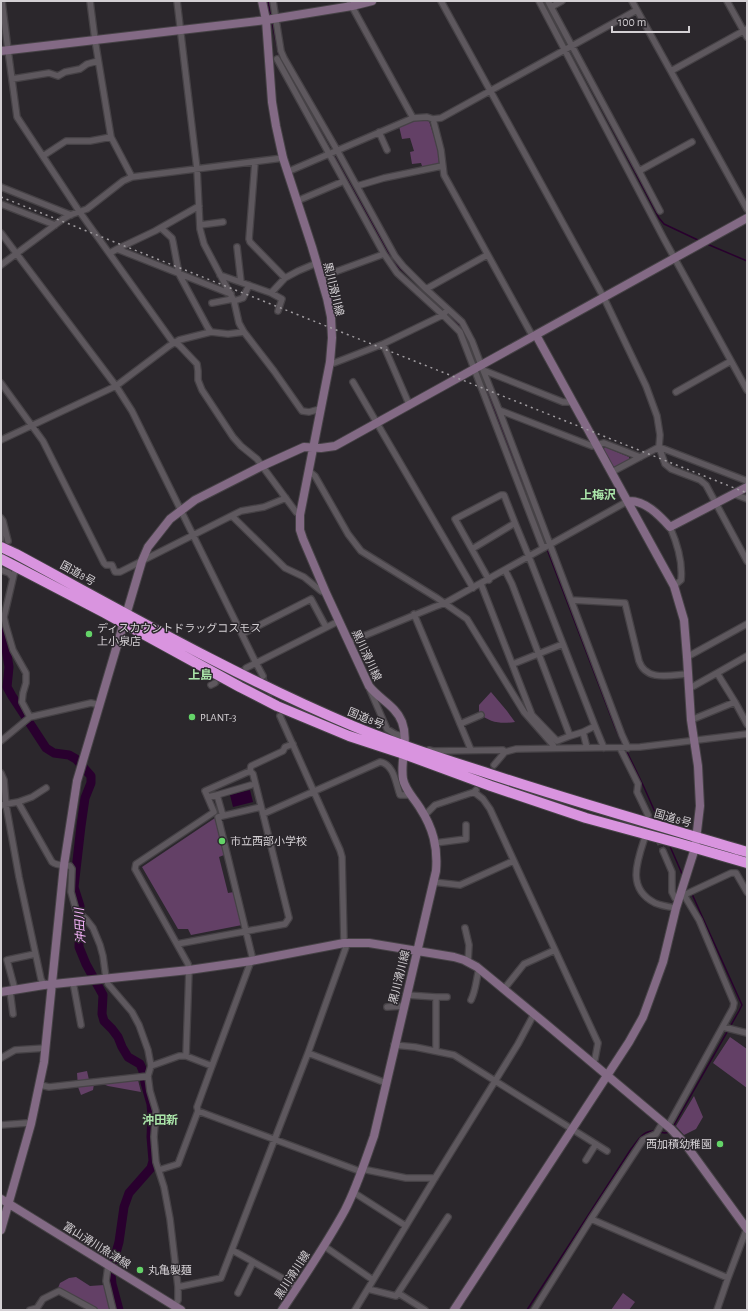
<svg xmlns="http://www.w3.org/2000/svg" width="748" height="1311" font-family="'Alegreya Sans','Noto Sans JP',sans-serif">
	<rect width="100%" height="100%" fill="#2b272c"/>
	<!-- green -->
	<path fill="#634066" d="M424 119 429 121 438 149 439 164 423 169 421 163 412 164 410 152 414 151 410 138 402 139 399 126 413 120Z
		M605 447 629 457V461L614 468 603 450Z
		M491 692 507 711 515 722C501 724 490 723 479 713V705Z
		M215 818 224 855 219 857 228 893 234 892 242 925 191 935 188 929H178L142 867Z
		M730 1037 747 1049V1088L713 1063Z
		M87 1071 89 1080 94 1084 93 1090 81 1095 78 1087 77 1073Z
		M138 1080 141 1092 108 1086 103 1084Z
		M694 1096 703 1117 696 1129 684 1135 676 1126Z
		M76 1277 90 1286 104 1285 111 1310H98L58 1288 60 1283 69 1278Z
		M623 1293 635 1302 629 1310H611Z"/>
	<!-- water -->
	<path fill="#29002e" d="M250 790 253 802 233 807 230 795Z"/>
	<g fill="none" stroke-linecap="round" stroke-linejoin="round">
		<!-- stream -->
		<path stroke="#29002e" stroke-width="1.5" d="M268 1 271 17
			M272 22 279 56 331 151
			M576 59 659 218 664 224 700 241
			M333 154 395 264 416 282
			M707 244 747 261
			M433 299 444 310
			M447 313 459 324 477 364
			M479 369 546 545
			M547 549 615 727 623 745
			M625 748 643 785 659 821
			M669 844 683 876
			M673 1127 739 1011 742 1005 692 894
			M659 1132 665 1133 670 1132
			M527 1310 631 1149C638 1140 643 1130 655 1131"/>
		<!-- river -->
		<path stroke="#29002e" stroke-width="9" d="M1 626 3 630 9 667 7 687 12 696 46 748 54 753 69 755 76 759 91 776V783L85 798 81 826 74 887 80 906 79 947 86 964 103 995 102 1014 104 1021 112 1029 118 1037 122 1047 128 1057 140 1064 143 1071 145 1083 151 1104 152 1115 151 1137 153 1161 151 1168 129 1193 124 1207 119 1242 114 1260
			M111 1274 112 1284 119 1310"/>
		<!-- street-tunnel -->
		<path stroke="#444045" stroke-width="5.5" stroke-dasharray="5.5 3" stroke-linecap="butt" d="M263 676 275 704
			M215 683 246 668
			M651 824 663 851"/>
		<!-- street casing -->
		<g stroke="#464246" stroke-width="8">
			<path id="street" d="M2 1 8 50 17 117 79 211 172 341 179 345 197 364 198 371V380L202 390 233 437 241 446 257 459 296 512 300 515
				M90 1 95 40 111 137 132 177
				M177 1 197 169 200 229 204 244 234 301 239 323 244 332 274 371 302 411 309 412 320 409
				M273 1 281 51 284 58 337 150 395 256 403 266 426 289 462 322 472 341 483 370 563 402H573
				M349 1 413 118
				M441 1 604 298 646 386 657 416 660 435 659 447 665 464 671 469 700 480 706 485 747 561
				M539 1 664 239 747 390
				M548 1 551 7 562 1
				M632 1 747 209
				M727 1 747 37
				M551 7 639 171 692 142
				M277 59 344 181 297 201
				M671 71 747 29
				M12 79 49 73 58 76 65 72 80 69 87 64 98 61
				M433 119 441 150 444 175 533 337
				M379 132 387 150
				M43 156 66 141H90L111 137
				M255 162 249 239 250 242 285 278
				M639 171 660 211
				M287 172 413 118 427 117 433 119 441 118 637 10
				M357 186 384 178 442 166
				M1 187 71 215
				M1 204 55 225
				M200 225 223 222
				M161 228 172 238 173 242 179 274 208 328 211 332
				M1 233 116 386 132 411 256 663 246 668
				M237 247 241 282
				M117 249 155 231 199 206
				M110 253 117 249 231 294
				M384 254 397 273 443 315 460 332 543 548
				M1 265 63 219 70 215 87 209 123 181 132 177 283 158
				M220 275 271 293 282 299 278 311
				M321 277 384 254 344 181
				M426 289 487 255
				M271 293 285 278 298 271 317 263
				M234 301 243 298 249 285
				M212 303 233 299
				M383 344 409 404
				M330 362 334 363 383 344 443 315 448 309
				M483 370 499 410
				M353 382 473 588
				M1 383 43 441 104 563 106 565H112L115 572H120L241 511 264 507 286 498
				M676 392 731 361
				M1 440 116 386 169 346 179 340 211 332 228 334 244 332
				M640 457 604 443 592 446 499 410 571 600 625 603 639 661C646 682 671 675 688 674
				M309 471 315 476 348 534 361 551 437 598 467 619 524 712 553 745
				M612 472 659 447 747 481
				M734 494 747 499
				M232 516 285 568 304 577 321 591 326 593
				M1 518 3 521 8 541
				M1 525V539
				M670 527C677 543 683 562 681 580L674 586
				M472 549 515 523 529 557 595 726 583 732
				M17 567 14 574 4 617 6 626 13 650 26 673V683L23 693 22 702 30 717
				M1 570 9 573 13 578
				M505 570 512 584 570 736 583 732 587 748
				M489 580 455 519 501 495H504L515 523
				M481 584 532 715 557 741 570 736
				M571 600 622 735 628 748
				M414 614 471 750
				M242 634 311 599 326 627
				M349 642 434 607 445 603 628 501
				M687 657 747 624
				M513 664 563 644
				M717 673 747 656
				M263 676 256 663 339 621
				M211 685 215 683
				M689 688 692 687 717 673 735 702
				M370 690 387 729 395 734 405 737
				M280 716 340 850 342 857 344 943 346 947 308 1053
				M691 720 735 702 747 724
				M460 724 481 715
				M595 726 604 748
				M1 741 30 717 91 703 100 705
				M620 748 638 784 637 792 648 815
				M429 750 433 751 503 750 505 752 516 749 640 747 747 734
				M494 765 505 752
				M250 771 251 766 283 751 285 747 293 744
				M1 773 4 780 6 805 19 877 41 979 44 985
				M474 792 483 799 490 809 598 1043 595 1059 592 1063
				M217 795 251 785
				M208 797 217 795 223 816
				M18 802 32 797 46 788
				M1 805 18 802 52 862C57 866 64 865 70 866L72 869 71 892 76 910 86 919 93 928 100 945 103 956 106 978 108 984 132 1012 139 1025 148 1050 151 1066 148 1076 150 1091 156 1111 154 1137 156 1162 164 1187 170 1219 178 1287V1300L175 1306
				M263 814 380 762C394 764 396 784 400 795H410
				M425 815 435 805 474 792 476 790
				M646 834C638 859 625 888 655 903 662 906 670 907 676 908
				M435 843 466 839V825
				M663 851 672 872V892L675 898 679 900
				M433 882 460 885 513 861
				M684 895 731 873H736L747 892
				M465 928 469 945 468 962
				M177 944 285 924 289 918 253 774 250 771 205 791 214 812 136 864 135 869 188 964 189 970 186 1056
				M73 982 81 1025
				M504 989 524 964 555 950
				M15 990 7 960 35 954
				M10 991 13 1014
				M406 995 436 997V1051
				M436 997H447
				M471 1000C476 990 476 980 479 969
				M387 1007 403 1006
				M723 1027 747 1033
				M394 1045 415 1047 454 1055 607 1151
				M1 1058 15 1050 46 1048
				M151 1066 179 1056H186L212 1066 197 1107 198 1111 178 1164 159 1170
				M212 1066 251 961 252 956 218 817 261 807
				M40 1085 49 1087 148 1076
				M198 1111 362 1172
				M1 1125 27 1123 31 1124
				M668 1126 733 1008 734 1003 699 920 684 895 681 894
				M586 1160 596 1144
				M362 1169 406 1178H435
				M353 1192 406 1226
				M591 1219 728 1278
				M324 1246 373 1280
				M232 1250 298 1287
				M108 1266 106 1281 113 1310
				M178 1287 221 1278 308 1053 386 1083
				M368 1289 396 1296 448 1217
				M238 1293 253 1262
				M398 1293 425 1310
				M30 1310 37 1308 43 1299 59 1291 94 1310
				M355 1310 435 1178 518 1044 534 1014
				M534 1310 591 1219 643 1140 647 1138 656 1134 663 1122
				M717 1310 728 1278 747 1228"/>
		</g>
		<!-- secondary casing -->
		<g stroke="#464246" stroke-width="10">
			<path id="secondary" d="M262 1 266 20 272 102 276 126 283 158 312 247 327 298 331 317 332 338 330 362 300 515V530L303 539 326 593 369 686C379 699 396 706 402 722 409 741 400 759 403 779 405 790 414 798 420 808 433 828 438 847 436 871L374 1136C365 1161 357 1187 345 1210 326 1245 304 1277 282 1310
				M1 51 266 20 352 6 372 1
				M628 501C645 500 659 515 670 527L747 487
				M1 992 44 985 189 970 251 961 344 943H369L454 957 464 960 477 967 534 1014 671 1129 686 1145 747 1229
				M1 1199 181 1310
				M1 1230 31 1124 44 1062 64 865 77 781 142 561 148 547 170 519 195 500 262 466 304 447 321 448 335 446 747 218
				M454 1310 629 1042 643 1017 663 962 676 908 695 848 700 806 698 766 691 720 687 657 684 620 674 586 536 335"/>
		</g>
		<!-- highway casing -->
		<g stroke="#464246" stroke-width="12">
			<path id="highway" d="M1 547 16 554C127 614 237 677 353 726 396 744 440 758 484 772 571 801 659 826 747 852
				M1 559 105 613 240 687 277 706 349 736 404 754 491 786 586 818 678 843 747 863"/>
		</g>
		<!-- street -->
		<use href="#street" stroke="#5e585e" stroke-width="5.5"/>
		<!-- secondary -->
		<use href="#secondary" stroke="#836a85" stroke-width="8"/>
		<!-- highway -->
		<use href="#highway" stroke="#d994df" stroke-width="10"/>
		<!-- rail -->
		<path stroke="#a09ca0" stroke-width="1.5" stroke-dasharray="2 4" stroke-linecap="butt" d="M1 197 747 493"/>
	</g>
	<!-- markers -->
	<g fill="#64d468" stroke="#2b272c" stroke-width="1.5">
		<circle cx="89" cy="634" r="4"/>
		<circle cx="192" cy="717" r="4"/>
		<circle cx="222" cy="841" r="4"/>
		<circle cx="720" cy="1144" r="4"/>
		<circle cx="140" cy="1270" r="4"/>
	</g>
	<g text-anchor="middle" stroke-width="3" stroke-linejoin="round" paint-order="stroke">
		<!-- street labels -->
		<g font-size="11" fill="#d4d0d4" stroke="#2b272c">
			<text transform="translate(334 289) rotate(76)" y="4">黒川滑川線</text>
			<text transform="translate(78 573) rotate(29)" y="4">国道8号</text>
			<text transform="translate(367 655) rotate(65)" y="4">黒川滑川線</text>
			<text transform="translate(366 718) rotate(22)" y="4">国道8号</text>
			<text transform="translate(673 818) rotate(16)" y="4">国道8号</text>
			<text transform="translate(399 977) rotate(-76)" y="4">黒川滑川線</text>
			<text transform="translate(97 1245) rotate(32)" y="4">富山滑川魚津線</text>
			<text transform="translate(292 1275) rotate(-57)" y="4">黒川滑川線</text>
		</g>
		<!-- poi labels -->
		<g font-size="11" fill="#d4d0d4" stroke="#2b272c" text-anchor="start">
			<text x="97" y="632">ディスカウントドラッグコスモス<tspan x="97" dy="13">上小泉店</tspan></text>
			<text x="200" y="721">PLANT-3</text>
			<text x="230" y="845">市立西部小学校</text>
			<text x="712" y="1148" text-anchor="end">西加積幼稚園</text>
			<text x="148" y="1274">丸亀製麺</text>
		</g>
		<!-- neighbourhood labels -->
		<g font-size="12" font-weight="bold" fill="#aae4a9" stroke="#2b272c">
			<text x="598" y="499">上梅沢</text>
			<text x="200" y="679">上島</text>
			<text x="160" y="1124">沖田新</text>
		</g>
		<!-- water labels -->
		<g font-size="12" font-style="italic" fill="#f7b4fc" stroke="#2b272c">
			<text transform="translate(80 926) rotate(-93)" y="4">沖田川</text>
		</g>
	</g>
	<!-- border -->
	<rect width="748" height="1311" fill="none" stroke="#d4d0d4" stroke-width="4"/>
	<!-- scale -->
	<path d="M612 26v6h77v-6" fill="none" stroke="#d4d0d4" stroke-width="2"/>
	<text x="618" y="26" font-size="12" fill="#d4d0d4" stroke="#2b272c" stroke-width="3" paint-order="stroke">100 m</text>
</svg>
